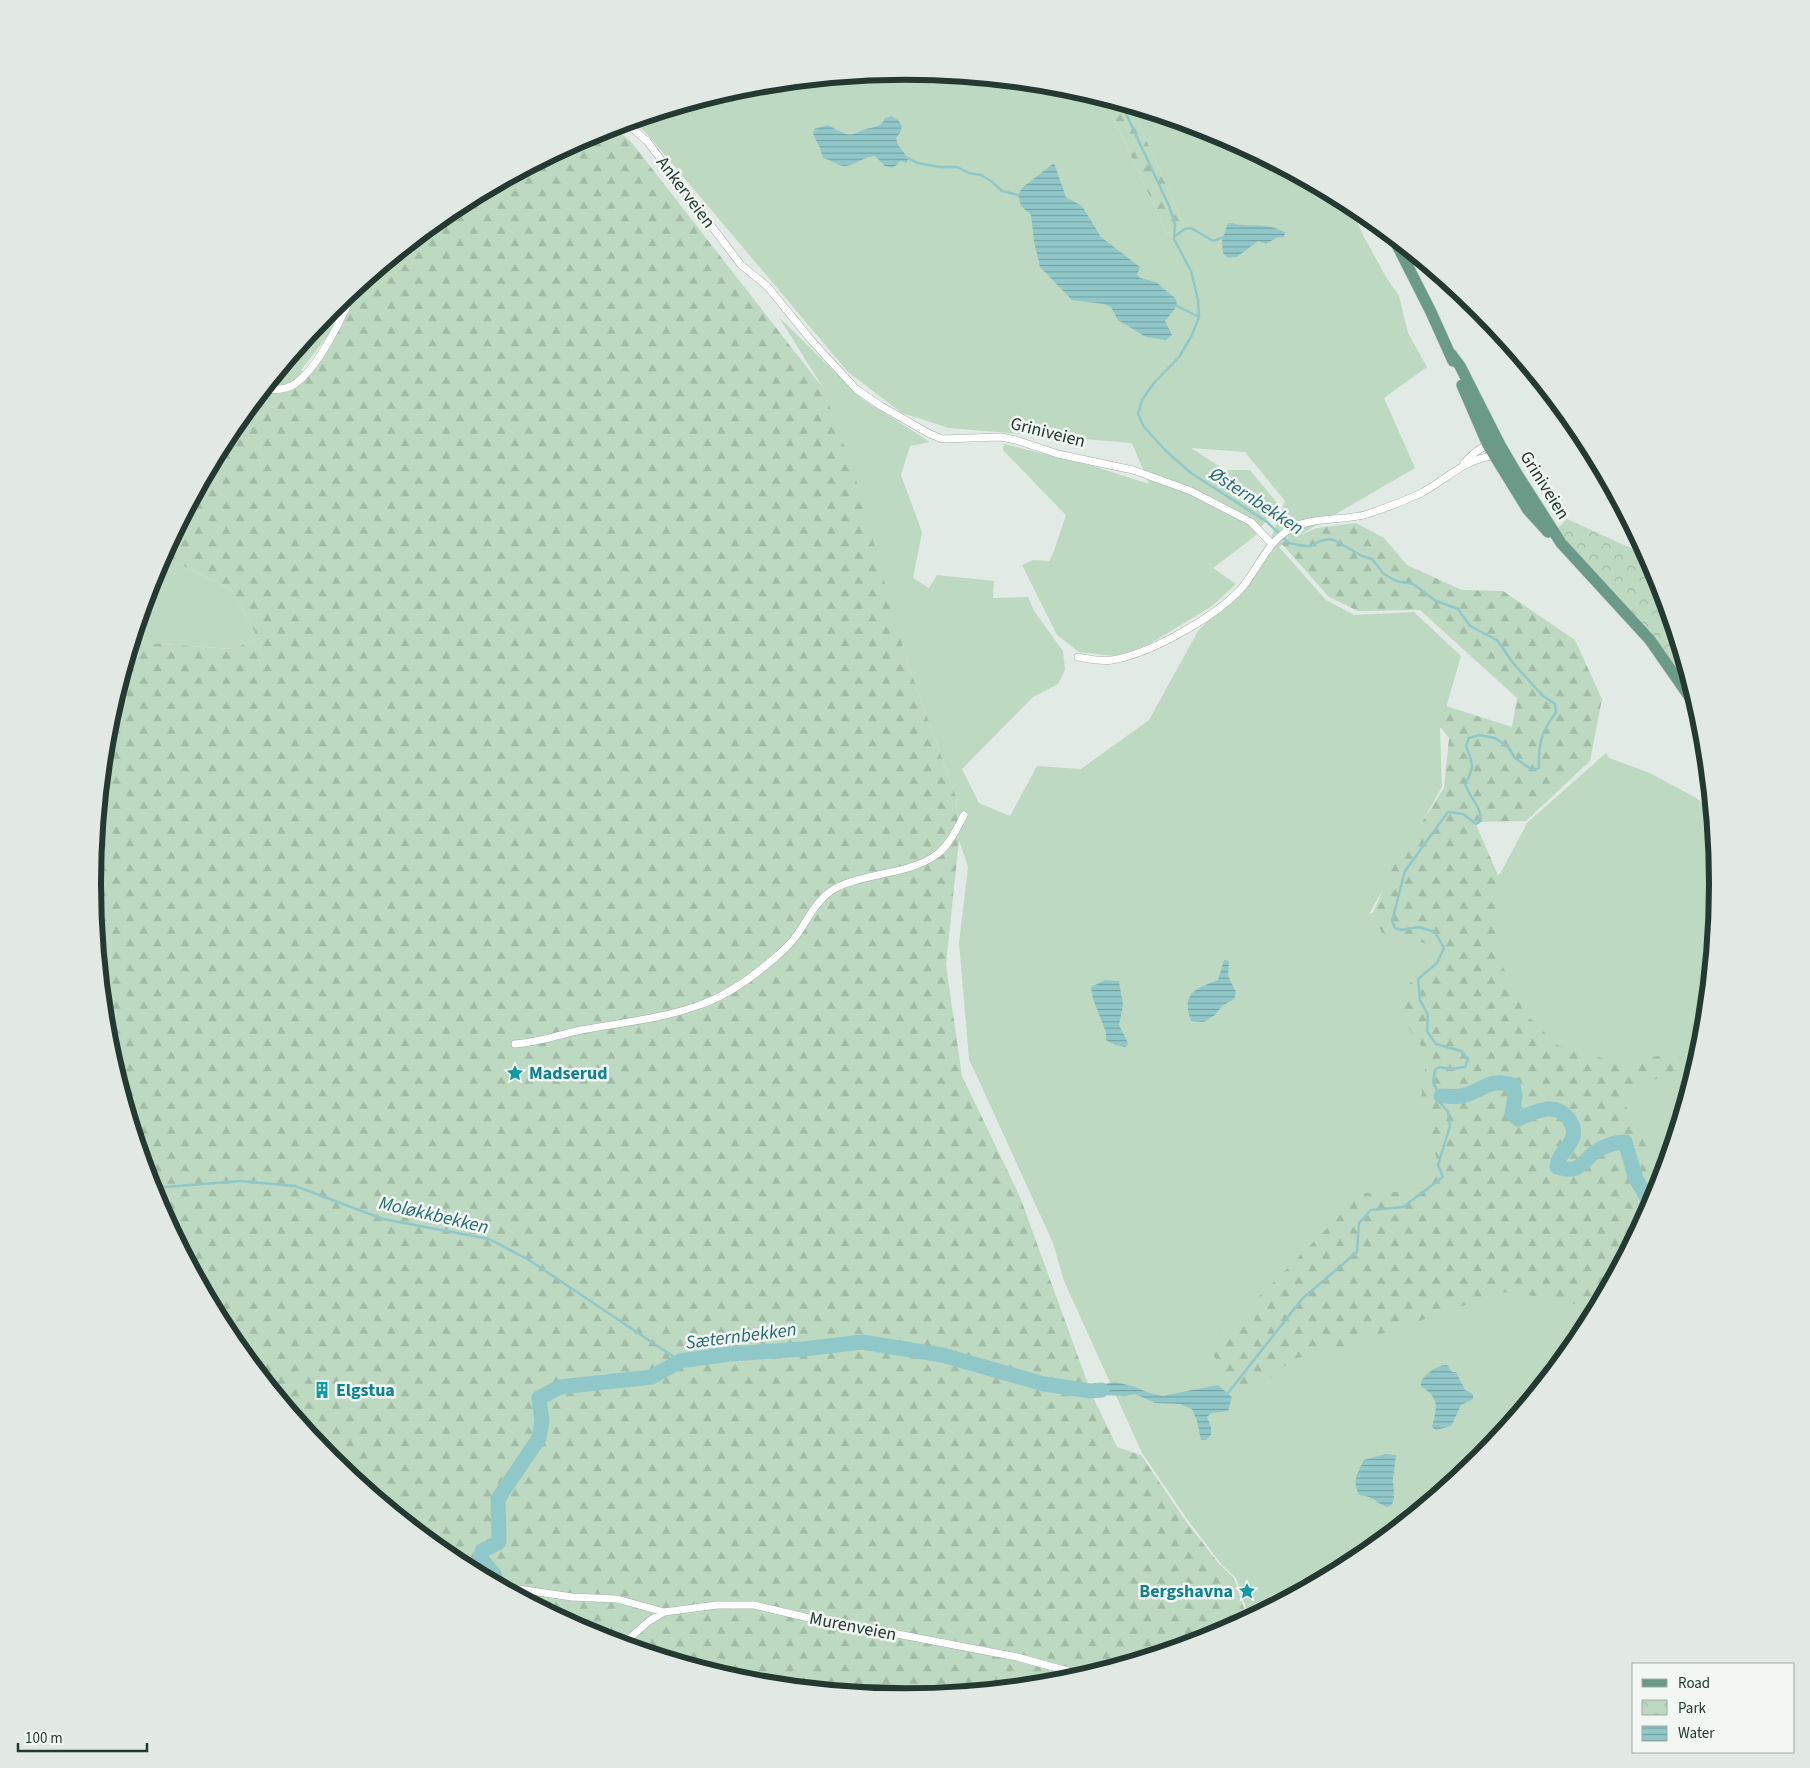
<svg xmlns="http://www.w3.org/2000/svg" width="1810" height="1768" font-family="'Source Sans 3',sans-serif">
	<defs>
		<pattern id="forest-firs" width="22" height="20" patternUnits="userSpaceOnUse" patternTransform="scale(1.25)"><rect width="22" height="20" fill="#bdd9c1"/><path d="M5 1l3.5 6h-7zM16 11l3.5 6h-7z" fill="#a2bba6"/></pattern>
		<pattern id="park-crowns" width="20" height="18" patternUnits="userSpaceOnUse" patternTransform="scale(1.25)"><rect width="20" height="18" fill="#bdd9c1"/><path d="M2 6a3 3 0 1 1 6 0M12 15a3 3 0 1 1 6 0" fill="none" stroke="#a2bba6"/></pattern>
		<pattern id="water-rules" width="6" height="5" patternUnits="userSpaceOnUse" patternTransform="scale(1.25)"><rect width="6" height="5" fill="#90c8ca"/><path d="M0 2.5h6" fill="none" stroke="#75a3a5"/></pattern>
	</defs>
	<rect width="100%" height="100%" fill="#e2eae5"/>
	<!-- green -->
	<path fill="#bdd9c1" d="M905 71 1064 87 1105 99 1167 234 1184 225 1132 108 1216 133 1349 204 1364 237 1386 277 1399 296 1408 333 1427 367 1384 398 1415 468 1279 547 1326 600 1354 615 1414 612 1461 656 1440 729 1442 787 1369 914 1500 874 1527 823 1606 753 1609 758 1650 773 1698 799 1711 812 1718 884 1702 1043 1656 1195 1581 1336 1479 1459 1356 1560 1249 1617 1236 1578 1222 1565 1187 1519 1142 1453 1064 1281 1053 1243 969 1059 959 943 968 867 959 840 956 797 907 661 823 388 779 317 861 398 930 442 910 446 901 475 922 532 913 578 929 588 937 575 994 581 993 598 1028 597 1034 611 1063 651 1065 670 1058 684 1033 697 962 769 979 803 1010 816 1037 766 1081 769 1149 720 1198 631 1260 567 1285 501 1245 452 1191 448 1225 470H1250L1278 504 1255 536 1213 568 1236 584 1212 606 1148 645 1115 656 1079 652 1057 635 1022 565 1033 560 1049 561 1053 554 1066 515 1003 450 1004 444 1093 466 1149 484 1132 443 949 428 902 413 848 372 648 135 634 121 747 87Z
		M340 301 332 330 301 370 306 373 290 396 255 418 239 421 330 309Z
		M163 556 231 589 258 638 233 649 133 642 154 573Z"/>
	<!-- forest -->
	<path fill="url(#forest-firs)" d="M1105 99 1132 108 1184 225 1167 234Z
		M614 127 632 143 823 388 854 472 907 661 956 797 959 840 946 965 962 1076 1020 1197 1092 1395 1117 1447 1141 1455 1185 1520 1219 1564 1234 1578 1247 1618 1216 1635 1063 1681 905 1697 746 1681 594 1635 453 1560 330 1459 229 1335 154 1195 108 1042 92 884 108 725 133 642 233 649 258 638 231 589 163 556 229 432 239 421 255 418 290 396 352 302 359 285 454 208 594 133Z
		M1356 523 1384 538 1407 565 1462 590 1503 591 1575 640 1602 699 1590 761 1526 821 1475 822 1497 873 1501 963 1524 1012 1557 1045 1615 1062 1679 1053 1683 1068 1651 1081 1622 1098 1652 1158 1657 1183 1659 1186 1656 1195 1594 1310 1558 1299 1503 1292 1341 1348 1293 1359 1273 1376 1240 1397 1207 1345 1241 1315 1362 1193 1427 1191 1437 1160 1421 1100 1427 1054 1403 1020 1406 986 1443 959 1437 946 1382 933 1372 915 1393 867 1444 788 1449 738 1440 727 1446 706 1512 727 1517 698 1420 610 1358 611 1329 597 1281 543 1317 528Z"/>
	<!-- park -->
	<path fill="url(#park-crowns)" d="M1567 519 1646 555 1656 573 1694 698 1583 564 1557 529Z"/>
	<!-- water -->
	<path fill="url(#water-rules)" d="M891 116 898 120 902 126 900 133 896 138 898 145 908 158 907 163 900 161 898 164 892 168 885 166 875 156C864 156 856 165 845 166 837 166 832 160 823 158L820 148 813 134 814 129 828 125C834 128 840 132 846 134 855 136 858 131 866 129 874 127 882 127 885 118Z
		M1054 163 1066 197 1082 206 1101 237 1140 267 1137 274 1140 278 1156 282 1176 299 1177 306 1165 321 1172 335 1166 340 1146 337 1118 320 1111 307 1104 304 1072 300 1040 267 1034 241 1031 215 1021 206 1018 195 1023 187Z
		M1228 223C1234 223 1238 225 1244 225 1261 226 1269 224 1285 232L1284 237 1276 238 1266 244 1258 241 1237 257 1228 258 1223 253 1222 241Z
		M1224 960 1229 961 1228 976 1236 992 1234 999 1222 1006 1215 1015 1204 1022 1191 1021C1181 993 1195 989 1218 980Z
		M1105 980 1119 981 1123 1005 1119 1025 1128 1043 1126 1047 1115 1045 1106 1040V1032L1093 999 1091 987Z
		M1447 1365 1452 1372H1456L1465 1390 1473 1394V1399L1461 1405 1451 1426 1436 1430 1432 1427C1437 1406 1440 1399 1421 1386V1381C1429 1372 1434 1366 1447 1365Z
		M1115 1382 1136 1387 1146 1392 1162 1396 1218 1385 1232 1397 1228 1411 1211 1413 1207 1417 1211 1427V1435L1206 1440H1201L1197 1421 1192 1409 1180 1404 1155 1403 1135 1394 1125 1396 1104 1395 1100 1385Z
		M1385 1454 1396 1455 1393 1479 1394 1498 1392 1504 1388 1507C1375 1504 1376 1496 1359 1495 1352 1481 1357 1474 1364 1460Z"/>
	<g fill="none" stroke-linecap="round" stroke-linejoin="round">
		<!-- stream -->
		<path stroke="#90c8ca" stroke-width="2.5" d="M1122 105 1169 206 1175 224 1174 239 1191 271 1198 300 1199 317 1192 335 1179 357 1154 383 1142 400 1138 414 1144 427 1166 451 1191 473 1267 522 1289 543 1304 546H1311L1320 541 1330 539 1336 541 1362 556 1372 559 1384 574 1396 581 1413 584 1436 601 1458 609 1470 626 1497 640 1513 663 1543 696 1555 704 1556 712C1542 731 1538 744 1539 768L1532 770 1515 758 1509 748 1495 738 1479 735 1469 738 1466 746C1473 764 1475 767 1465 784 1470 799 1481 805 1481 821L1476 824 1463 814 1448 812 1405 871 1392 921 1395 928 1402 930 1418 927 1435 932 1444 948 1437 963 1418 979 1420 1000 1428 1015 1427 1031 1436 1044 1461 1051 1468 1059 1465 1067 1451 1069 1439 1067 1435 1070 1433 1083 1441 1096 1438 1100 1448 1112 1450 1126 1438 1165 1443 1177 1403 1207 1371 1210 1359 1223 1357 1252 1302 1299 1228 1393
			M908 158 917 163 940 167H957L969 173 981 175 991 181 1002 191 1018 195
			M1175 236 1185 229 1191 228 1213 241 1224 237
			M1177 306 1199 317
			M152 1188 241 1181 295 1186 383 1219 489 1239 529 1260 680 1361"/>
		<!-- river -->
		<path stroke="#90c8ca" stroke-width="15" d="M1441 1096C1447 1096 1455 1097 1461 1096 1481 1093 1487 1077 1513 1085L1515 1096 1512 1113 1518 1119C1535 1112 1555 1101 1568 1118 1572 1124 1575 1129 1573 1136 1570 1148 1557 1155 1557 1167 1581 1175 1582 1160 1598 1150 1607 1145 1616 1142 1625 1142L1636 1179 1651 1204
			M497 1583 494 1574 481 1559 482 1551 499 1542 498 1499 539 1438 542 1421 539 1398 560 1387 652 1377 680 1361 729 1354 804 1349 862 1342 942 1355 1044 1384 1090 1391 1102 1390"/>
		<!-- minor casing -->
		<g stroke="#a5b1ab" stroke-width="8">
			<path id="minor" d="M626 123 647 141 741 265 767 286 811 340 856 389 881 406 928 433 942 439 1001 437 1016 440 1058 454 1133 470 1191 491 1251 522 1272 544
				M265 389C274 390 286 390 295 384 320 366 342 318 354 290
				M1464 463C1472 455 1480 446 1492 445
				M1078 657C1089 659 1101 662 1112 660 1150 654 1213 618 1240 590 1256 572 1265 547 1284 533 1307 515 1341 522 1368 514 1385 508 1405 501 1421 493 1446 480 1465 458 1495 456
				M515 1044C539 1042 558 1035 581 1030 619 1023 660 1019 697 1006 724 997 749 980 771 961 778 955 787 948 793 940 807 923 815 899 836 888 867 872 908 875 936 855 949 846 957 828 964 815
				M505 1587 572 1597 617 1599 664 1612
				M623 1644 649 1621 664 1612 717 1605H754L856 1629 892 1633 1017 1657 1068 1671 1092 1672"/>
		</g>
		<!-- primary casing -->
		<g stroke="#bdc4c1" stroke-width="12">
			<path id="primary" d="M1394 239 1431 312 1453 361
				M1451 354 1460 366 1500 445 1517 474 1561 543 1650 640 1696 706
				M1462 385 1488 445 1528 510 1548 532"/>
		</g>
		<!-- minor -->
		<use href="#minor" stroke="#fff" stroke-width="7"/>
		<!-- primary -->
		<use href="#primary" stroke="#6b9b88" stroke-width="11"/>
	</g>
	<!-- icons -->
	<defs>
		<g id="sight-bare" transform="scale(1.35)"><path d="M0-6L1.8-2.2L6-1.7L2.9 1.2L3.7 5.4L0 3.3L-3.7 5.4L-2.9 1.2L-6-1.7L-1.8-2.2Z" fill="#0f9aa8" stroke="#f2f7f4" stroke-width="2.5" paint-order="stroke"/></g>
		<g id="building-bare" transform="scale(1.35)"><path d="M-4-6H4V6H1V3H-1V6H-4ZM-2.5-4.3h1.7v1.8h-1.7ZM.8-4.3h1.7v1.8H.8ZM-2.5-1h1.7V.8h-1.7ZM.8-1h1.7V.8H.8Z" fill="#0f9aa8" stroke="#f2f7f4" stroke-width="2.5" paint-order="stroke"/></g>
	</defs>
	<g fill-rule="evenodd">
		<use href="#sight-bare" x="515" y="1073"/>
		<use href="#building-bare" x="322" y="1390"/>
		<use href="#sight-bare" x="1247" y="1591"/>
	</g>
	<g text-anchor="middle" stroke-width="5" stroke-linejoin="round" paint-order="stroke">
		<!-- street labels -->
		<g font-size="18" fill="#243931" stroke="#f2f7f4">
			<text transform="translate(686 192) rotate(53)" y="6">Ankerveien</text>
			<text transform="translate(1048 432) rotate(14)" y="6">Griniveien</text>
			<text transform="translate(1545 485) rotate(58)" y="6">Griniveien</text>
			<text transform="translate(853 1626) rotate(11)" y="6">Murenveien</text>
		</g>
		<!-- culture labels -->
		<g font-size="18" font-weight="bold" fill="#0d838f" stroke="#f2f7f4" text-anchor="start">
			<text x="529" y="1079">Madserud</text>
			<text x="336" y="1396">Elgstua</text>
			<text x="1233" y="1597" text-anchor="end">Bergshavna</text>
		</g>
		<!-- water labels -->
		<g font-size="19" font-style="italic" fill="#256c6f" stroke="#f2f7f4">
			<text transform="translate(1257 500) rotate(33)" y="7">Østernbekken</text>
			<text transform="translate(434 1214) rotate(13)" y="7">Moløkkbekken</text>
			<text transform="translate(741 1335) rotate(-7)" y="7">Sæternbekken</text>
		</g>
	</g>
	<!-- crop -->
	<path d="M0 0H1810V1768H0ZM101 884a804 804 0 1 1 1608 0a804 804 0 1 1-1608 0Z" fill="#e2e8e4" fill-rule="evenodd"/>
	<path fill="none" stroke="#243931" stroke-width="6" d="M101 884a804 804 0 1 1 1608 0a804 804 0 1 1-1608 0Z"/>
	<!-- legend -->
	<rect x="1632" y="1663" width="162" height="90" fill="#f2f7f4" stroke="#a0aba6"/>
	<rect x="1642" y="1679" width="25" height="8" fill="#6b9b88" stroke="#a0aba6"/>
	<text x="1678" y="1688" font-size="15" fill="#243931">Road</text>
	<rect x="1642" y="1700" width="25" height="15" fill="url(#park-crowns)" stroke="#a0aba6"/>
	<text x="1678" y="1713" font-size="15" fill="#243931">Park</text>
	<rect x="1642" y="1726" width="25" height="15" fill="url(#water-rules)" stroke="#a0aba6"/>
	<text x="1678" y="1738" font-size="15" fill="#243931">Water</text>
	<!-- scale -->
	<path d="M18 1743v8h129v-8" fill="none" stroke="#243931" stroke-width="2.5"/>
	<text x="25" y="1743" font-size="15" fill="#243931" stroke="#f2f7f4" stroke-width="4" paint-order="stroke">100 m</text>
</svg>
